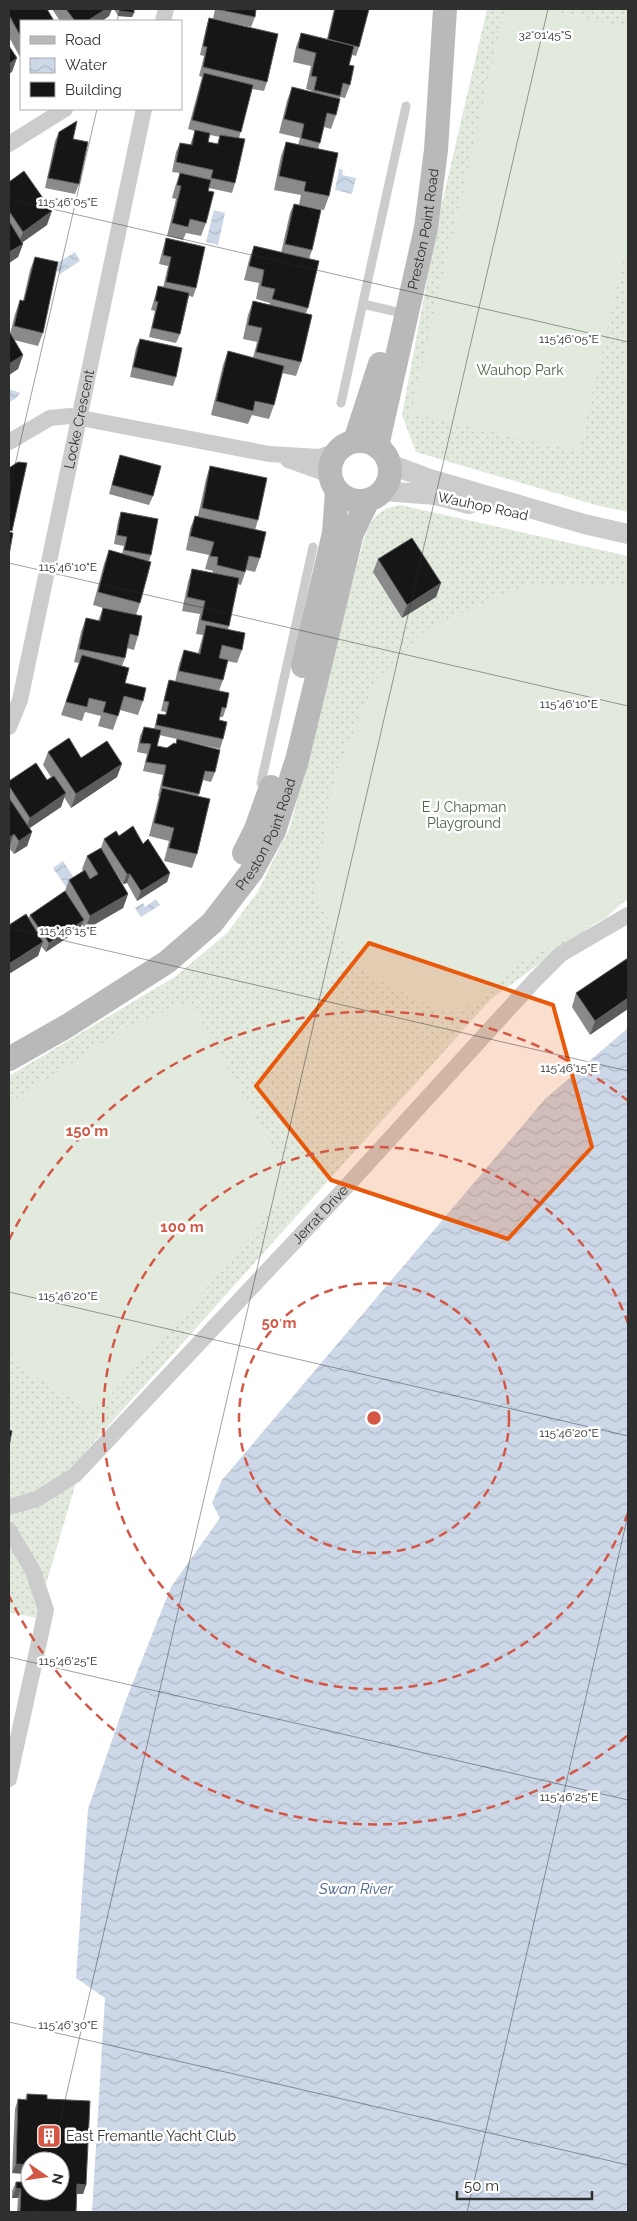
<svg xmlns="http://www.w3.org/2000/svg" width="637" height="2221" font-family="Raleway,sans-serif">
	<defs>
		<pattern id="grass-dots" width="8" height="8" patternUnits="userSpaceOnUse" patternTransform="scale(1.25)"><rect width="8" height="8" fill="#e2eade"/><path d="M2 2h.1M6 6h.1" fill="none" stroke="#c2c9bf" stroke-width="1.8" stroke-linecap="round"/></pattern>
		<pattern id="water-waves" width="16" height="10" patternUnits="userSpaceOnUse" patternTransform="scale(1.25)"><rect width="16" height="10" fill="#ccd7e8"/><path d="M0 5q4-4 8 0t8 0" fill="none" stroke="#b0b9c7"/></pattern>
	</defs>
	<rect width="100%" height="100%" fill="#fff"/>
	<!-- grass -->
	<path fill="url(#grass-dots)" d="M487 9H628V512L596 505 416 452 402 415 439 216Z
		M400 505 628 556V899L490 1000 85 1452 36 1618 9 1612V1076L176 976 227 933 257 893 290 827 357 565C366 536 365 511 400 505Z"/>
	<!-- garden -->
	<path fill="#e2eade" d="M505 9H545L628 28V239L579 452 411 413Z
		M527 584H628V896L606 918 522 961 474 1007 435 1009 359 969 314 895 335 776 376 680 427 628Z
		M189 1001 281 1160 283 1196 202 1294 106 1400 88 1409 26 1371 9 1348V1104L124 1029Z"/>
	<!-- water -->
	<path fill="url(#water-waves)" d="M339 169 343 170 342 175 356 178 352 194 335 190Z
		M214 210 225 213 218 245 206 242Z
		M75 252 80 261 60 274 54 265Z
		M9 385V389L20 393 15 399 9 402Z
		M63 861 76 881 66 887 53 868Z
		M156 899 160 905 141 917 135 908 143 903 145 907Z
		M628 1028V2212H92L105 1998 76 1978 88 1809 126 1700 171 1587 220 1518 212 1503 222 1480 545 1099Z"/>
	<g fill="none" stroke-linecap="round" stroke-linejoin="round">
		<!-- service -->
		<path stroke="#ccc" stroke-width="9" d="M363 304 393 311
			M341 403 406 106
			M261 783 313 547"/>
		<!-- minor -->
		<g stroke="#ccc" stroke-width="16">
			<path d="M163 21 166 9"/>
			<path d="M9 144 65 109"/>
			<path d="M9 442 50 418 70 416 269 454 319 457 337 451"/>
			<path d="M288 460 330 475"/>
			<path id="s1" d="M9 727 20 700 144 109"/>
			<path id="s2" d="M9 1507 37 1499 75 1475 345 1188 534 981 561 954 628 915"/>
			<path d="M9 1530 33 1571 46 1610 9 1779"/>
		</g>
		<!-- tertiary -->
		<path stroke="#ccc" stroke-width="20" d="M389 464 427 478 584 524 628 534
			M383 491 436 495 469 504"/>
		<!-- secondary -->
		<g stroke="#b9b9b9" stroke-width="24">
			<path d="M355 441 380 364"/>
			<circle cx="360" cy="471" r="30"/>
			<path id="s3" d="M377 446 426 228 436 150 445 9"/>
			<path d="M303 666 334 533 337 491"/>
			<path d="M244 853 256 829 271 787"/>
			<path id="s4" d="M9 1059 67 1026 167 962 212 923 252 871 274 831 297 760 352 533 368 500"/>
		</g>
	</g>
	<!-- wall -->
	<path fill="#8a8a8a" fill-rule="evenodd" d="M9 9 21 21V59L9 37Z
		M52 9H112L109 16 102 21H60Z
		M114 9H134L132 17 118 16Z
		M215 9H256L255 17 251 27 213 19Z
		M334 9H369L359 47 356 56 352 55 349 65 350 85 345 98 340 97 336 115 331 129 324 127 318 149 329 196 324 210 299 205 301 195 274 190 281 156 286 142 298 145 300 138 279 133 287 101 292 87 312 92V91L306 89 311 66 293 62 296 47 301 33 327 39Z
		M209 18 267 82 264 91 252 89 239 138 235 183 232 193 209 188 206 223 201 236 186 233 183 240 167 236 176 199 172 198 175 187 180 173 172 172 176 152 180 143 190 145 195 131 188 129 202 77 199 76 204 56 200 55 206 28ZM210 135 220 137 217 144 208 142Z
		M59 132 73 139 79 184 75 194 45 188 55 141Z
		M9 182 47 225 22 243 23 244 18 257 9 263Z
		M294 204 312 250 309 259 308 308 306 313 301 362 296 376 282 373 274 405 269 419 252 415 248 424 211 415 223 365 228 351 253 358 257 342 243 339 248 315 253 301 269 305 270 303 256 299 259 283 244 280 249 260 254 246 281 253 290 213Z
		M166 238 196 288 193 297 189 296 180 334 176 343 149 337 155 311 151 310 155 296 158 286 163 288 168 266 159 264 163 248Z
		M35 257 43 333 38 346 14 340 23 355 18 369 9 375V332L10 334 15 314 20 300 23 301 30 270Z
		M140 339 176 377 173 386 130 377 136 348Z
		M120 455 153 496 149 505 109 494Z
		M210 466 258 520 255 530 260 558 255 572 246 570 241 585 237 584 228 630 242 650 237 663 227 661 223 680 219 691 226 708 223 717H220L219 720 223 739 220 749 190 742 215 772 211 782 203 780 198 797 197 854 192 868 164 861 169 841 149 836 159 796H158L163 775 143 771 147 754 137 752 140 736 144 727 154 729 158 714 165 715 166 712 161 711 166 690 169 680 175 682 179 664 184 650 198 653 203 635 196 634 200 614 182 611 188 582 192 569 213 573V571L205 569 209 555 186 550 190 529 195 516H198L206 479ZM159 735 177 739 176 744 167 748 157 746Z
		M121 512 151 555 149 561 140 603 136 615 138 636 134 650 127 648 125 658 122 666 125 683 143 701 138 715 120 710 113 730 98 726 101 716 85 712 82 721 61 715 79 663 74 662 81 632 86 618 98 621 103 608 93 605 104 564 109 550 122 554 124 546 114 544 118 521Z
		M378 559 441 583 436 597 402 618 373 572Z
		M48 752 81 758 117 777 71 808 64 797 61 807 30 828 32 832 27 846 14 854 9 848V781L47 780 51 777 43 765Z
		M119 836 143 844 170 873 167 882 137 901 127 883 123 884 105 855 128 894 123 908 85 930 82 924 80 929 46 952 41 946 38 956 28 919 30 915 65 891 69 880 83 871 82 869 87 856 101 848 104 839Z
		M628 958 590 1035 572 1007 576 993Z
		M27 2094 47 2099 86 2185 83 2194H77L76 2212H17L18 2198H12V2191L16 2182H29L30 2174 12 2173 15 2109 18 2099 25 2100ZM30 2161 60 2191H30Z"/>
	<!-- shaded-wall -->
	<path fill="#5c5c5c" d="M106 9H112L109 16 102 21H87Z
		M120 11 134 13 132 17 118 16Z
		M17 58 12 72 9 74V64Z
		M52 211 47 225 18 245 23 232Z
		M23 244 18 257 9 263V252Z
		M23 355 18 369 9 375V364Z
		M441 583 436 597 402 618 407 605Z
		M122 764 117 777 71 808 76 794Z
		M66 793 61 807 25 831 30 818Z
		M32 832 27 846 14 854 19 841Z
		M14 834 9 848V838Z
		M170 873 167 882 137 901 141 891Z
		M127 874H130L127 883 123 884Z
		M128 894 123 908 85 930 90 916Z
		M84 920 80 929 46 952 49 943Z
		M43 942 38 956 9 974V964Z
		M628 998V1009L590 1035 595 1021Z
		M16 2164 30 2165V2174L12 2173Z
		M77 2184 86 2185 83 2194H74Z
		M16 2188 21 2189 18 2198H12Z"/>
	<!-- building -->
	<path fill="#161616" stroke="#5c5c5c" d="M9 9H47L54 21H21V37L9 15Z
		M66 9H106L87 21H75Z
		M119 9H134V13L120 11Z
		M216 9H256L255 17Z
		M335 9H369L359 47 328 39Z
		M209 18 278 34 267 82 203 67 207 47 203 46Z
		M301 33 354 46 349 65 354 66 350 85 343 83 340 96 314 90 317 77 311 76 316 53 298 48Z
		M9 46 17 58 9 64Z
		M204 73 253 85 241 132 192 120Z
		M292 87 340 99 336 115 327 113 320 143 301 138 304 124 284 119Z
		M77 121 73 139 88 142 79 184 48 178 59 132Z
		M195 130 210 133 208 142 218 144 220 135 245 139 235 183 211 178 213 170 176 162 180 143 192 145Z
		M286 142 338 153 329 196 304 191 306 182 279 176Z
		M24 171 52 211 23 232 9 211V182Z
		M180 173 211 180 208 191 214 192 206 223 190 219 188 227 172 223 181 186 177 185Z
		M294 204 321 210 312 250 285 244Z
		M9 221 23 244 9 252Z
		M166 238 205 247 196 288 166 282 171 257 163 255Z
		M254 246 319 261 308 308 272 299 275 289 261 286 264 270 249 266Z
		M35 257 58 262 43 333 14 326 20 300 24 301Z
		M158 286 189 293 180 334 152 328 158 302 155 301Z
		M253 301 312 315 301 362 256 352 262 328 248 325Z
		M9 331 23 355 9 364Z
		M140 339 182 348 176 377 133 367Z
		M228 351 284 366 274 405 255 401 253 411 216 401Z
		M120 455 161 466 153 496 112 485Z
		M18 462 27 463 12 531 9 530V468Z
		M210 466 267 478 258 520 202 508Z
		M121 512 158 519 151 555 124 550 127 537 117 535Z
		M195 516 266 532 260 558 249 556 245 572 217 565 218 557 210 556 214 542 190 536Z
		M9 532 13 533 9 555Z
		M412 538 441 583 407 605 378 559Z
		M109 550 151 562 140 603 98 592Z
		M192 569 239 578 229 626 201 620 205 601 187 597Z
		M103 608 142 616 138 636 130 634 125 658 79 649 86 618 100 621Z
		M206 625 245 633 242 650 222 645 219 658 228 660 223 680 179 671 184 650 200 654Z
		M82 655 129 668 125 683 146 688 143 701 124 696 118 716 103 712 106 702 89 698 87 707 66 702Z
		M169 680 229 693 226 708 222 707 219 720 227 722 223 739 156 725 158 714 166 715 169 702 164 701Z
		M144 727 161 730 157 746 167 748 174 743 176 744 177 739 220 750 215 772 205 771 199 794 162 786 166 765 146 762 151 744 140 743Z
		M69 738 81 758 107 741 122 764 76 794 48 752Z
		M36 763 47 780 54 776 66 793 30 818 9 786V781Z
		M162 788 210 799 197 854 169 848 174 828 154 823Z
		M9 798 32 832 19 841 14 834 9 838Z
		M133 826 143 844 148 839 170 873 141 891 130 874H127L104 839 116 831 119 836Z
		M101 848 128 894 90 916 69 880 85 870 90 879 98 874 87 856Z
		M65 891 84 920 49 943 30 915Z
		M26 914 43 942 9 964V925Z
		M628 958V998L595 1021 576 993Z
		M9 1430 12 1431 9 1446Z
		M27 2094 47 2095V2099L90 2101 86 2185 77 2184 76 2212H20L21 2189 16 2188V2182H30V2191H60V2161H30V2165L16 2164 18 2099 27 2100Z"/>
	<!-- marked area -->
	<path fill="#e8590c" fill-opacity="0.2" stroke="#e8590c" stroke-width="4" stroke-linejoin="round" d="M369 943 553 1005 592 1147 508 1239 331 1180 256 1086Z"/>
	<!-- ticks -->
	<path fill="none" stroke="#2f2f2f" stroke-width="1" stroke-opacity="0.45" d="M117 21 120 9M9 199 628 342M9 491 97 109M9 563 628 706M9 928 628 1071M9 1292 628 1436M9 1657 628 1800M9 2022 628 2165M51 2161 548 9M39 2212 44 2191M467 2212 628 1515"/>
	<!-- distance rings -->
	<g fill="none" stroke="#d35744" stroke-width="2.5" stroke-dasharray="9 6">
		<circle cx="374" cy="1418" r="135"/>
		<path d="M628 1513A271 271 0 1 1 628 1323"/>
		<path d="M627 1736A406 406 0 0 1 9 1596M9 1240A406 406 0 0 1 627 1100"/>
	</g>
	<!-- icons -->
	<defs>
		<g id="building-square" transform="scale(1.25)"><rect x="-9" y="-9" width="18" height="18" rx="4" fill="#d35744" stroke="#fff"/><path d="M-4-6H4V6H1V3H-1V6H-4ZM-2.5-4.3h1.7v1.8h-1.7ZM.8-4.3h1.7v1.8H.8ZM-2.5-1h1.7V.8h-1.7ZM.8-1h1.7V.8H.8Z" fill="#fff"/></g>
	</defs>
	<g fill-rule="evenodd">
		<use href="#building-square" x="49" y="2136"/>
	</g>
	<g text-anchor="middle" stroke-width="5" stroke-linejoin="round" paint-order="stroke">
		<!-- street labels -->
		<g font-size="14" fill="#2f2f2f" stroke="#fff">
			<text dy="5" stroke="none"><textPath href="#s3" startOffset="222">Preston Point Road</textPath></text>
			<text dy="5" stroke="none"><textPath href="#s1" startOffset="316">Locke Crescent</textPath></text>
			<text transform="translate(483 506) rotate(12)" y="5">Wauhop Road</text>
			<text dy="5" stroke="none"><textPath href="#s4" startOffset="350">Preston Point Road</textPath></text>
			<text dy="5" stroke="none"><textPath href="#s2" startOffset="432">Jerrat Drive</textPath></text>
		</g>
		<!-- park labels -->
		<g font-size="14" fill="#4a6641" stroke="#fff">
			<text x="520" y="375">Wauhop Park</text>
			<text x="464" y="812">E J Chapman<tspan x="464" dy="16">Playground</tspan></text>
		</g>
		<!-- poi labels -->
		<g font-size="14" fill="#2f2f2f" stroke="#fff" text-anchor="start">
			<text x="66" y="2141">East Fremantle Yacht Club</text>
		</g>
		<!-- water labels -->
		<g font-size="15" font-style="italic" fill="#456088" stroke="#fff">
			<text x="356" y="1894">Swan River</text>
		</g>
	</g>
	<g font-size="12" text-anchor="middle" fill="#2f2f2f" stroke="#fff" stroke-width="5" stroke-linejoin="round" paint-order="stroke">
		<text x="545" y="39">32°01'45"S</text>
		<text x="68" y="206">115°46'05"E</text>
		<text x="569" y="343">115°46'05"E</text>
		<text x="68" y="571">115°46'10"E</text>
		<text x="569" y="708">115°46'10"E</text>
		<text x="68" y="935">115°46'15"E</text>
		<text x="569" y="1072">115°46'15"E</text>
		<text x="68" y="1300">115°46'20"E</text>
		<text x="569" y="1437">115°46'20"E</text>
		<text x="68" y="1665">115°46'25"E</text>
		<text x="569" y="1801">115°46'25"E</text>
		<text x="68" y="2029">115°46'30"E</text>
	</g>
	<circle cx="374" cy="1418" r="8" fill="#d35744" stroke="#fff" stroke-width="2.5"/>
	<g font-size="15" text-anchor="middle" font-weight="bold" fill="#d35744" stroke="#fff" stroke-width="5" stroke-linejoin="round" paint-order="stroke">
		<text x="87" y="1136">150 m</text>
		<text x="182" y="1232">100 m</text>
		<text x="279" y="1328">50 m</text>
	</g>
	<!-- border -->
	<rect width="637" height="2221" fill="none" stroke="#2f2f2f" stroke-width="20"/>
	<!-- legend -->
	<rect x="20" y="20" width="162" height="90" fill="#ffffff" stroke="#acacac"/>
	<rect x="30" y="36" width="25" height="8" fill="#b9b9b9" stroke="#acacac"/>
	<text x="65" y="45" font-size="15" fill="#2f2f2f">Road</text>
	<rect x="30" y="58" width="25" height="15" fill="url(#water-waves)" stroke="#acacac"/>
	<text x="65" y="70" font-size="15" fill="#2f2f2f">Water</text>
	<rect x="30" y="82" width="25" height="15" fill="#161616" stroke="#acacac"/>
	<text x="65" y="95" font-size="15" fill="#2f2f2f">Building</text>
	<!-- north arrow -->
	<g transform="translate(45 2176) rotate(103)"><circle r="24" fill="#ffffff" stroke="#acacac"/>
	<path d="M0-4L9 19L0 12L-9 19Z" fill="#d35744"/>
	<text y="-8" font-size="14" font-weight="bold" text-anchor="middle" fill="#2f2f2f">N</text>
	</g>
	<!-- scale -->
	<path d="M457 2191v8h135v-8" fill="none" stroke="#2f2f2f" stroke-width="2.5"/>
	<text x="464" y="2191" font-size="15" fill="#2f2f2f" stroke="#ffffff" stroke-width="4" paint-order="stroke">50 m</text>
</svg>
